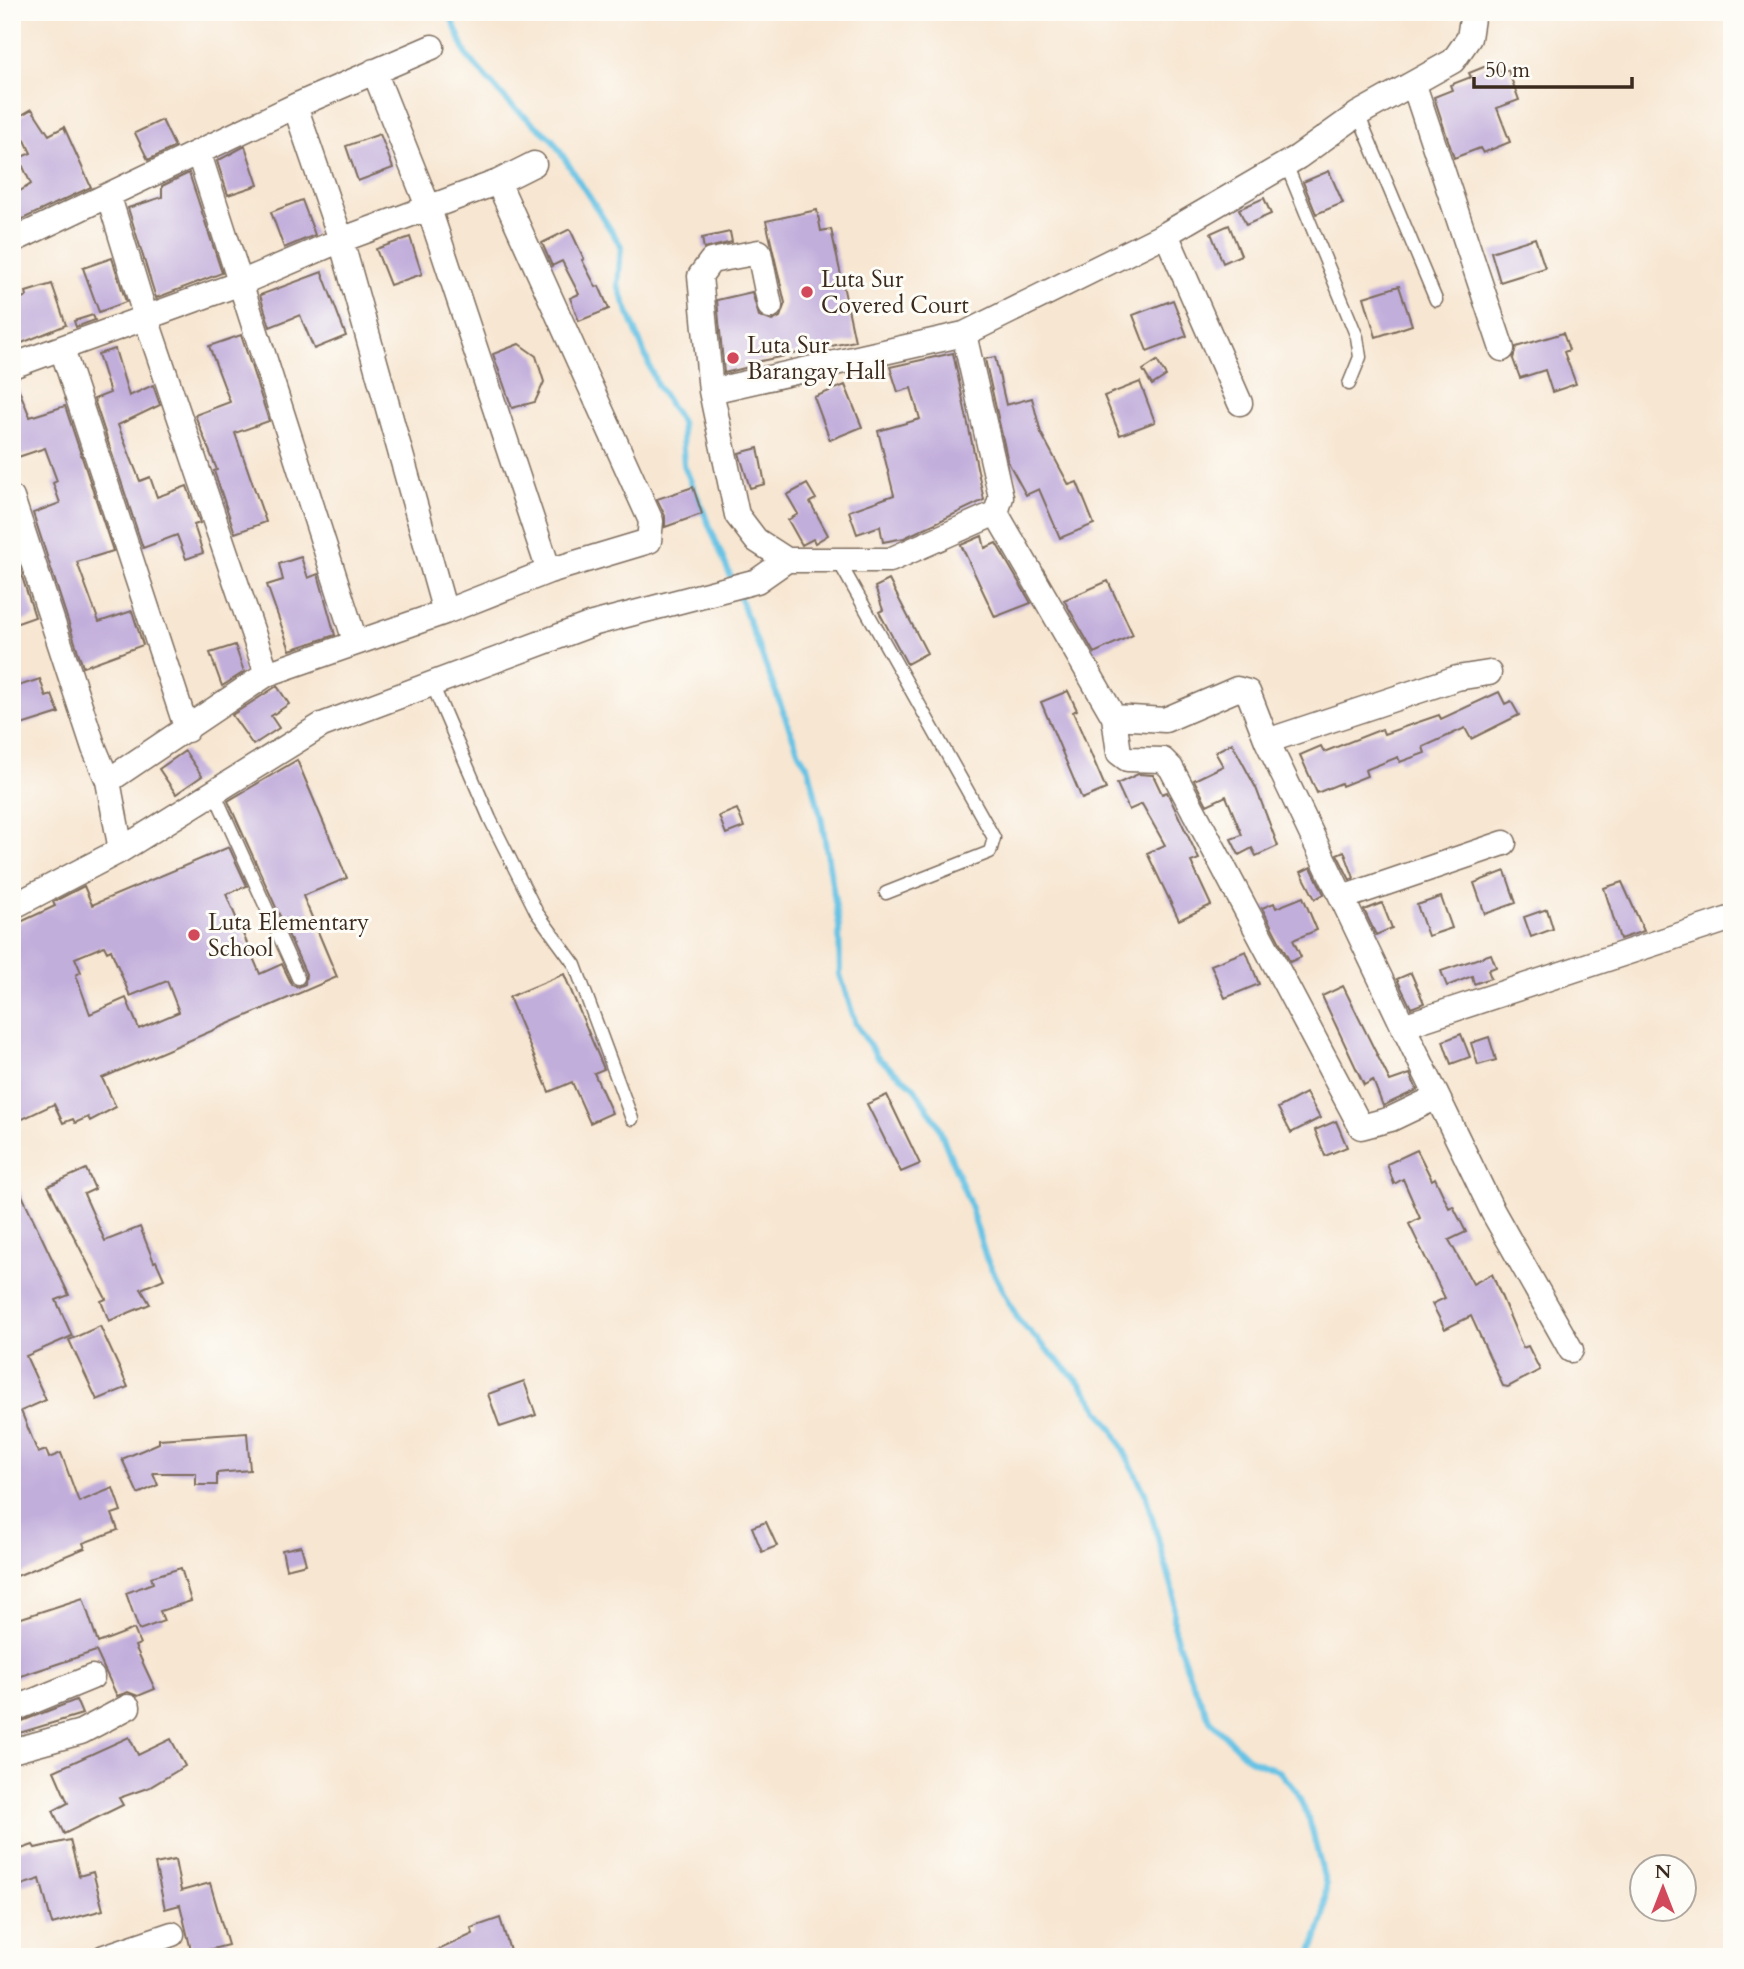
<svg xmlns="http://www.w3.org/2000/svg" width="1744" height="1969" font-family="Cardo,serif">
	<rect width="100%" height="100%" fill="#fdfcf7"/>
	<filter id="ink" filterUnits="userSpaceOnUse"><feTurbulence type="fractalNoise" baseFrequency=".0143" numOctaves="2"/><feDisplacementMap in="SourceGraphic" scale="14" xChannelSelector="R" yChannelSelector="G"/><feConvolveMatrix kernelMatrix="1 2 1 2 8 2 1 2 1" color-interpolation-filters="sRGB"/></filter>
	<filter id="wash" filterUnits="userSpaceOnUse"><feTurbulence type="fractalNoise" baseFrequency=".00686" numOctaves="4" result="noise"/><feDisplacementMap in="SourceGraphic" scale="28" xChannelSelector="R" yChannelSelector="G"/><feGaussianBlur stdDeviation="1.57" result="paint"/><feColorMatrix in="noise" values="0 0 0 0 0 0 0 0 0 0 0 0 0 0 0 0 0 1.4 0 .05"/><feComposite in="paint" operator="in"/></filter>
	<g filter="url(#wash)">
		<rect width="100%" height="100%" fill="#f7e6d1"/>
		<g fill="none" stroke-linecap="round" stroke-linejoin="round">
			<!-- stream -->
			<path stroke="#66c2e4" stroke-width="6" d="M449 12 467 56 510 104 552 139 621 246 618 286 657 385 681 422 684 465 732 580
				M738 593 799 753 809 769 822 822 839 926 840 975 856 1024 877 1057 913 1086 937 1123 969 1202 986 1258 1019 1321 1081 1384 1114 1431 1145 1493 1174 1594V1630L1190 1677 1211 1722 1249 1759 1279 1771 1296 1791 1309 1819 1326 1885 1324 1917 1310 1957"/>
		</g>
		<g id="blocks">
			<!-- building -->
			<path fill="#c2aedb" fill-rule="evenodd" d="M1496 62 1500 73 1508 70 1519 100 1497 108 1510 142 1483 153 1480 148 1454 158 1434 97 1452 90 1450 85 1471 77 1469 73Z
				M32 109 49 135 64 127 91 187 12 224V196L31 184 19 158 31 153 15 119Z
				M162 120 175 147 148 160 135 133Z
				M380 134 393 168 358 181 346 146Z
				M245 146 258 185 228 195 217 161Z
				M1329 171 1343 203 1316 214 1303 182Z
				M189 173 222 273 156 298 128 208 162 197V186Z
				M1264 198 1271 214 1246 225 1239 209Z
				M302 200 315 235 284 248 271 212Z
				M817 210 821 231 831 229 855 341 756 362 757 365 724 373 717 300 752 292 759 316 772 321 780 317 785 303 766 221Z
				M1229 225 1241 255 1223 263 1211 233Z
				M570 229 584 259 582 260 596 287 599 286 609 309 579 321 570 298 579 294 562 261 552 266 542 243Z
				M730 232 732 242 704 249 702 238Z
				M410 237 422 274 390 285 376 249Z
				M1535 238 1545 268 1500 282 1491 252Z
				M112 258 126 302 99 312 83 268Z
				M322 272 346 336 314 349 300 315 270 327 260 295Z
				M52 284 66 325 12 347V302L27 296 26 292Z
				M1399 286 1412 325 1376 337 1364 297Z
				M1173 300 1187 336 1147 351 1133 315Z
				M93 315 95 320 76 327 74 321Z
				M1563 333 1569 350 1564 352 1576 384 1552 392 1545 370 1520 378 1513 359 1516 347Z
				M241 335 269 421 235 433 266 522 235 533 214 471 217 470 195 415 230 402 209 346Z
				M519 344 536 356 544 382 535 402 512 408 493 354Z
				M115 349 129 396 153 385 160 405 118 425 140 481 150 477 157 497 187 486 200 523 194 525 203 553 186 559 177 535 143 548 94 399 110 393 98 354Z
				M953 353 984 500 904 538 883 542 880 526 857 534 849 511 894 495 878 431 920 419 911 388 898 392 890 367Z
				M995 357 1006 405 1032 398 1041 433 1069 485 1077 482 1094 524 1060 538 1039 489 1026 495 1008 462 985 359Z
				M1157 361 1166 376 1152 385 1143 370Z
				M12 380H15L30 417 65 406 113 551 77 562 99 622 132 611 143 645 83 667 33 513 60 503 53 483 57 481 45 448 12 459Z
				M1140 382 1155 422 1120 435 1104 396Z
				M845 385 862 427 830 440 814 397Z
				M758 448 765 484 750 488 739 453Z
				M807 484 816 499 810 502 828 535 815 543 813 539 802 545 788 520 798 514 787 495Z
				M693 487 702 514 665 527V516L657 499Z
				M982 536 985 548 996 543 1031 603 995 617 961 545Z
				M12 546 35 617 12 625Z
				M301 557 308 578 318 574 335 635 290 650 267 585 283 580 279 564Z
				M889 580 927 653 907 664 879 612 883 610 875 587Z
				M1108 581 1133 635 1094 653 1064 600Z
				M235 645 244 672 222 686 210 653Z
				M40 679 46 697 52 695 59 713 12 728V688Z
				M277 686 289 704 271 716 279 728 253 745 232 715Z
				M1068 691 1077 710 1073 712 1106 789 1082 799 1041 702Z
				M1499 692 1505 704 1511 701 1519 715 1471 739 1465 728 1423 747 1425 753 1400 762 1398 757 1365 770 1367 776 1342 786 1341 783 1317 793 1300 755 1321 746 1324 752 1382 729 1384 734 1439 715 1441 719Z
				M1232 743 1256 788 1278 846 1256 856 1252 848 1239 855 1231 839 1242 835 1226 796 1207 805 1194 780 1223 766 1215 752Z
				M185 751 202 776 176 794 159 769Z
				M297 760 347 878 303 896 337 977 102 1078 116 1107 90 1121 88 1117 75 1123 73 1119 63 1123 54 1104 12 1124V926L55 906 53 902 84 886 92 905 229 847 247 886 226 894 260 974 282 964 292 985 298 987 305 984 306 974 228 801ZM104 946 107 952 111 950 130 996 167 981 179 1012 139 1029 126 998 90 1014 76 975 81 972 75 958Z
				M1138 774 1153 775 1162 794 1167 792 1199 859 1191 862 1211 905 1179 920 1147 853 1165 845 1142 804 1129 810 1117 784Z
				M737 809 744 827 726 834 719 816Z
				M1344 851 1354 878 1350 880 1337 854Z
				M1311 867 1324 894 1315 899 1301 872Z
				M1505 871 1516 903 1485 914 1474 883Z
				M1622 882 1644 931 1620 939 1604 888Z
				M1303 897 1317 930 1293 940 1301 957 1290 962 1262 908 1274 903 1276 908Z
				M1441 897 1452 928 1428 936 1417 905Z
				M1382 903 1392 928 1376 935 1364 910Z
				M1547 909 1553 929 1531 937 1524 917Z
				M1246 951 1259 984 1225 998 1211 965Z
				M1491 954 1496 967 1488 970 1491 978 1474 984 1472 976 1447 986 1441 971Z
				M1411 973 1424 1003 1411 1008 1397 979Z
				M564 974 604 1069 594 1073 612 1113 590 1123 572 1082 549 1092 509 997Z
				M1343 986 1390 1081 1410 1074 1417 1090 1383 1106 1373 1080 1364 1085 1322 996Z
				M1461 1034 1470 1057 1451 1064 1443 1041Z
				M1489 1037 1496 1060 1478 1065 1471 1043Z
				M1306 1093 1320 1118 1291 1133 1278 1108Z
				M887 1095 920 1164 901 1172 867 1104Z
				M1336 1121 1347 1147 1325 1156 1315 1130Z
				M1417 1150 1432 1180 1435 1178 1449 1208 1453 1206 1466 1232 1449 1240 1473 1284 1492 1274 1523 1348 1528 1346 1540 1370 1508 1387 1503 1386 1471 1316 1445 1329 1432 1304 1445 1298 1409 1224 1420 1218 1403 1179 1394 1184 1387 1164Z
				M86 1169 95 1189 84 1194 105 1241 140 1227 154 1262 156 1261 164 1279 141 1289 150 1304 109 1321 101 1301 106 1299 48 1186Z
				M12 1174 69 1295 56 1300 72 1336 26 1356 46 1400 21 1411 38 1453 46 1450 49 1458 61 1453 79 1502 113 1488 121 1511 112 1514 118 1530 83 1543 85 1548 12 1578Z
				M100 1326 128 1387 97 1400 69 1340Z
				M524 1381 536 1415 500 1427 488 1394Z
				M247 1433 250 1470 217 1473V1485H196V1473H153L158 1485 138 1494 122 1459 159 1443V1439Z
				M766 1522 777 1546 762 1552 752 1527Z
				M301 1546 306 1564 286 1569 282 1550Z
				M181 1568 191 1601 160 1611 164 1621 139 1630 126 1593 153 1583 151 1577Z
				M83 1598 98 1643 134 1629 140 1644 135 1646 155 1689 138 1696 128 1692 117 1696 96 1651 12 1679V1621Z
				M76 1700 82 1714 16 1734 12 1725Z
				M129 1737 138 1755 171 1739 185 1766 150 1787 119 1798 123 1805 64 1834 53 1811 68 1803 54 1771Z
				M70 1840 79 1876 93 1872 103 1910 52 1924 40 1879 12 1888V1852L33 1845 35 1848Z
				M175 1860 181 1891 210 1883 228 1945 192 1954 180 1905 165 1909 155 1864Z
				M500 1918 512 1957H423L473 1934 471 1928Z"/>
		</g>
	</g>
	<g filter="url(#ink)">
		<use href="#blocks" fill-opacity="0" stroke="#7d6c5d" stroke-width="2"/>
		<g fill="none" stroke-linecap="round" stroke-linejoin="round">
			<!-- lane casing -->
			<g stroke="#7d6c5d" stroke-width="15">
				<path id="lane" d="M1358 114 1436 300
					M1286 164 1357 337 1360 357 1349 384
					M838 560 994 838 990 852 886 893
					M432 684 490 819 537 913 575 965 632 1119
					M214 792 298 978"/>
			</g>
			<!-- street casing -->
			<g stroke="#7d6c5d" stroke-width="27">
				<path id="street" d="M374 71 429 209 549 571
					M1414 85 1502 349
					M295 106 341 240 445 612
					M199 154 355 641
					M109 197 146 318 267 674
					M1166 234 1240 403
					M12 241 295 106 432 47
					M770 306 759 252 711 261 700 276 711 391 737 515 756 540 787 560
					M62 349 187 730
					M12 366 238 284 341 240 498 182 534 164
					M711 391 964 334 1166 234 1298 157 1358 114 1453 61 1469 38 1473 12
					M12 498 94 748 108 781 267 674 445 612 549 571 649 541 651 521 498 182
					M996 513 1114 717 1119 753 1127 759 1163 760 1171 768 1361 1127 1391 1119 1437 1097
					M1114 717 1165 720 1237 689 1248 692 1267 741 1403 1026 1732 918
					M1267 741 1457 678 1489 673
					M108 781 121 850
					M1342 898 1504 843
					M12 907 121 850 322 725 592 624 757 581 787 560H890L996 513 1001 497 964 334
					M1403 1026 1493 1212 1571 1350
					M12 1710 92 1677
					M12 1751 81 1732 128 1707
					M104 1957 172 1934"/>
			</g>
			<!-- lane -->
			<use href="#lane" stroke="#fff" stroke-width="12"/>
			<!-- street -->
			<use href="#street" stroke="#fff" stroke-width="24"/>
		</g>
	</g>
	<!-- markers -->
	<g fill="#d1495b" stroke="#fdfcf7" stroke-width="2.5">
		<circle cx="807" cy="292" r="7"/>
		<circle cx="733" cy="358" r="7"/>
		<circle cx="194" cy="935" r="7"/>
	</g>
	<g text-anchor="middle" stroke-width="6" stroke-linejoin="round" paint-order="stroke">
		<!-- poi labels -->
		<g font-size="23" fill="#3b2a1e" stroke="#fdfcf7" text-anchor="start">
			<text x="821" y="287">Luta Sur<tspan x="821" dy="26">Covered Court</tspan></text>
			<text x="747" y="353">Luta Sur<tspan x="747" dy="26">Barangay Hall</tspan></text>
			<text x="208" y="930">Luta Elementary<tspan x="208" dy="26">School</tspan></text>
		</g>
	</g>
	<!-- margin -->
	<rect width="1744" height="1969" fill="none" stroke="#fdfcf7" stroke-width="42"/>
	<!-- north arrow -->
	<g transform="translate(1663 1888)"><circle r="33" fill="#fdfcf7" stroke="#afa8a0" stroke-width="2"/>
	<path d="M0-5L12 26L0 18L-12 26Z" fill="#d1495b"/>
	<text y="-10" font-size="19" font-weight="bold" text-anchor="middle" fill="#3b2a1e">N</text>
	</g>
	<!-- scale -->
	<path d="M1474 77v10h158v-10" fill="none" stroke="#3b2a1e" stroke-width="3.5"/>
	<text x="1485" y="77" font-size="21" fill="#3b2a1e" stroke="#fdfcf7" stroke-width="5" paint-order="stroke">50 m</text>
</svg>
